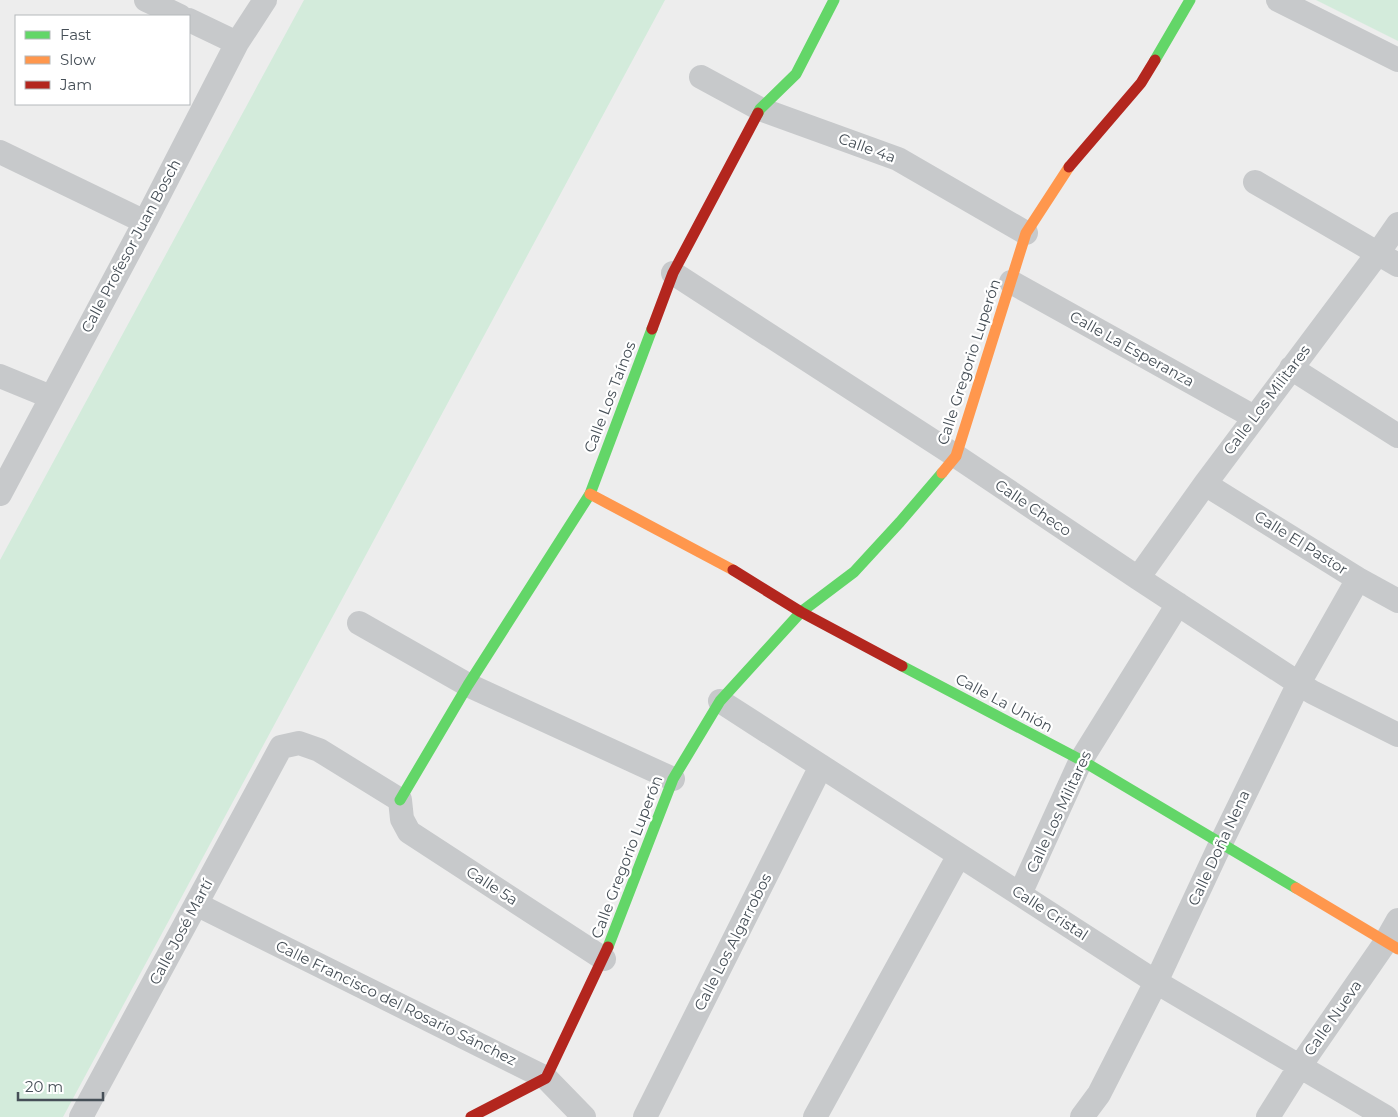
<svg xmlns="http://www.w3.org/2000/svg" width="1398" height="1117" font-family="Montserrat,sans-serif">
	<rect width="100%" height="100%" fill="#ededed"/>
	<!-- green -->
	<path fill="#d3ebdb" d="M304 0H665L63 1117H0V560Z
		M1316 0H1398V41Z"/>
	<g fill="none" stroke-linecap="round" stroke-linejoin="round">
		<!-- street -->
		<path stroke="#c7c9cb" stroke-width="24" d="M146 0 180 16
			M1278 0 1398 60
			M189 20 237 43
			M701 77 760 109 898 159 1026 233
			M0 152 145 222
			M1255 182 1398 265
			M673 273 956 456 1138 578 1312 692 1398 735
			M1011 282 1254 417
			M1291 368 1398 436
			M0 376 51 397
			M1205 484 1358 579 1398 601
			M0 494 145 222 237 43 265 0
			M1138 578 1205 484 1378 253 1398 224
			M359 623 468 685 673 779
			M720 701 1156 982 1386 1117
			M1020 894 1081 760 1178 604
			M196 904 546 1078 584 1117
			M81 1117 281 747 299 743 319 750 400 800 402 819 409 832 604 959
			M645 1117 821 766
			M815 1117 959 855
			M1082 1117 1099 1094 1156 982 1221 843 1299 683 1358 579
			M1268 1117 1300 1066 1385 943 1398 920"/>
		<!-- fast -->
		<path stroke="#63d668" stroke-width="11" d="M1155 60 1190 0
			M758 113 760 109 796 74 834 0
			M902 666 1081 760 1296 888
			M400 800 468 685 590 494 652 329
			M608 947 673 779 720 701 801 612 854 572 900 522 942 473"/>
		<!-- slow -->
		<path stroke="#ff974d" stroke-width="11" d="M942 473 956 456 1026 233 1069 167
			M590 494 733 570
			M1296 888 1398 949"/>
		<!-- jam -->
		<path stroke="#b3261e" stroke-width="11" d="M1069 167 1141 83 1155 60
			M652 329 673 273 758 113
			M733 570 801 612 902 666
			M471 1117 546 1078 608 947"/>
	</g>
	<g text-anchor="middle" stroke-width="4.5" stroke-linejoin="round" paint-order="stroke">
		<!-- street labels -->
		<g font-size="15" fill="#464f57" stroke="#fff">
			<text transform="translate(867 148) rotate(20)" y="5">Calle 4a</text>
			<text transform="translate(131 246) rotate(-62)" y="5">Calle Profesor Juan Bosch</text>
			<text transform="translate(1132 349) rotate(29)" y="5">Calle La Esperanza</text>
			<text transform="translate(969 362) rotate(-72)" y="5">Calle Gregorio Luperón</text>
			<text transform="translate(610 397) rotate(-69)" y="5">Calle Los Taínos</text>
			<text transform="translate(1267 400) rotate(-53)" y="5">Calle Los Militares</text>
			<text transform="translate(1033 508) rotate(34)" y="5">Calle Checo</text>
			<text transform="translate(1301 543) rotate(32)" y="5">Calle El Pastor</text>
			<text transform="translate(1004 703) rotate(28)" y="5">Calle La Unión</text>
			<text transform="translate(1059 812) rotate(-65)" y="5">Calle Los Militares</text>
			<text transform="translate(1219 848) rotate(-65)" y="5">Calle Doña Nena</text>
			<text transform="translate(627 857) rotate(-69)" y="5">Calle Gregorio Luperón</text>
			<text transform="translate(492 886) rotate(33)" y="5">Calle 5a</text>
			<text transform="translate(1050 913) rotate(33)" y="5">Calle Cristal</text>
			<text transform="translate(181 932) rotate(-62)" y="5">Calle José Martí</text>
			<text transform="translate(733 942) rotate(-63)" y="5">Calle Los Algarrobos</text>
			<text transform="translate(396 1003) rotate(26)" y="5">Calle Francisco del Rosario Sánchez</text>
			<text transform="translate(1333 1018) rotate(-55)" y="5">Calle Nueva</text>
		</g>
	</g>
	<!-- legend -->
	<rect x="15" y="15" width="175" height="90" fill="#ffffff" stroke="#b5b9bc"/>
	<rect x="25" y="31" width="25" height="8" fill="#63d668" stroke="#b5b9bc"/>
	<text x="60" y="40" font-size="15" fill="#464f57">Fast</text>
	<rect x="25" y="56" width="25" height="8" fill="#ff974d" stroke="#b5b9bc"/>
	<text x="60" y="65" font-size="15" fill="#464f57">Slow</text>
	<rect x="25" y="81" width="25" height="8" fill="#b3261e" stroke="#b5b9bc"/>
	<text x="60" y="90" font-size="15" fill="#464f57">Jam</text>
	<!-- scale -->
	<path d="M18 1092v8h85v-8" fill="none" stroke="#464f57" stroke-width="2.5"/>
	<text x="25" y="1092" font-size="15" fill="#464f57" stroke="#ffffff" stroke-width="4" paint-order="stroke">20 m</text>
</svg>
